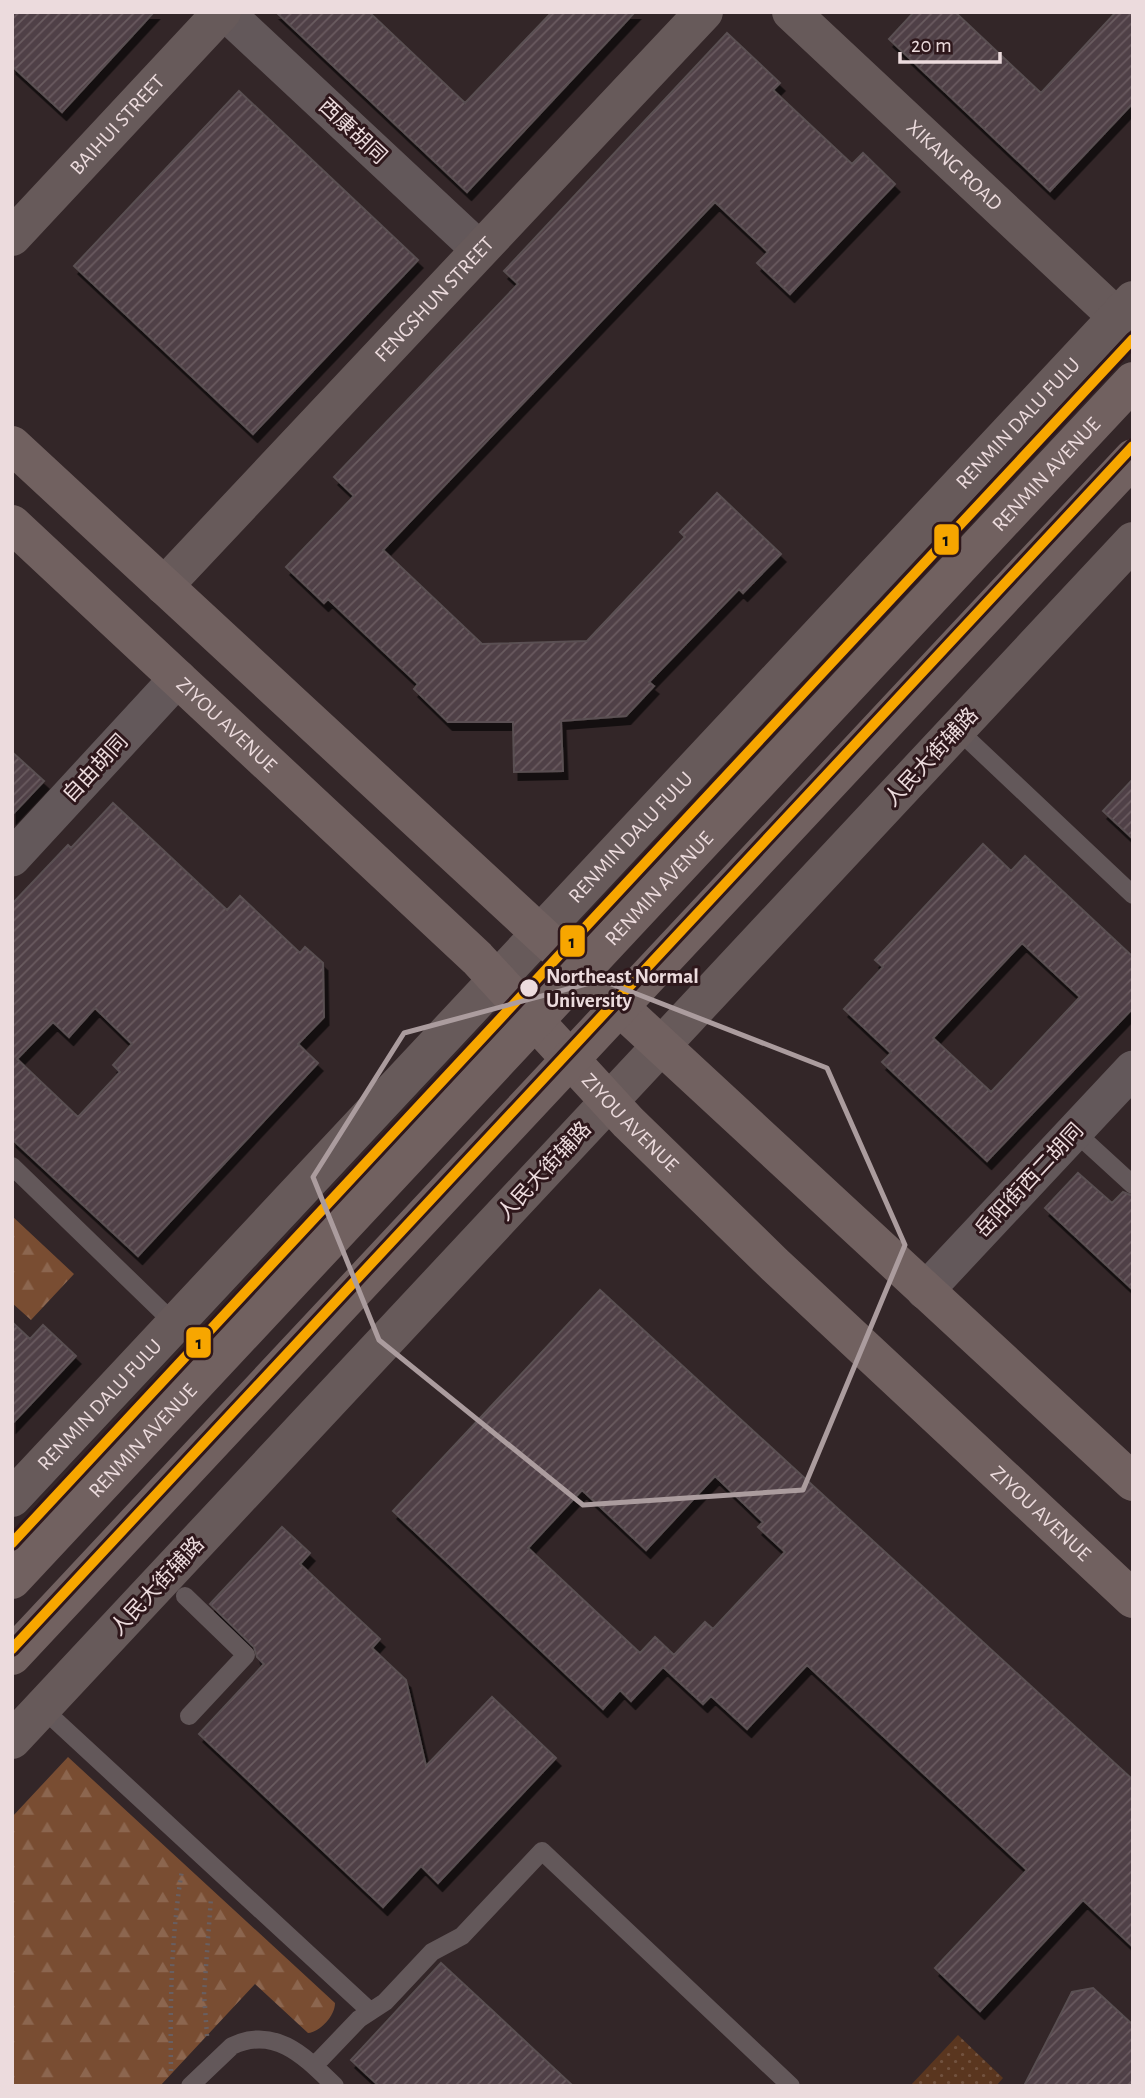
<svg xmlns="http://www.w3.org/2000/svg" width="1145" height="2098" font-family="'Alegreya Sans','Noto Sans SC',sans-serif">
	<defs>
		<pattern id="green-dots" width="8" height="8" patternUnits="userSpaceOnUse" patternTransform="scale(1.75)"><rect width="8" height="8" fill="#5a361f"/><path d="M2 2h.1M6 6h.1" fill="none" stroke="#72523f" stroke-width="1.8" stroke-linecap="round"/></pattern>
		<pattern id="forest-firs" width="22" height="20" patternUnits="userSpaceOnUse" patternTransform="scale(1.75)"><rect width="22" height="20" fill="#794d32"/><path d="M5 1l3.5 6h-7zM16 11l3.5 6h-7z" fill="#8c664f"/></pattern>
		<pattern id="building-hatch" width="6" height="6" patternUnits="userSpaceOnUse" patternTransform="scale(1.75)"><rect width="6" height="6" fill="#504046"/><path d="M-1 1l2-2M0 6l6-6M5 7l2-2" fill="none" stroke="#695b60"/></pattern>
		<filter id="shadow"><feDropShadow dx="4.5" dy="8" stdDeviation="0" flood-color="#0009"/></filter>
	</defs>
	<rect width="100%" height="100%" fill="#332628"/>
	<!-- green -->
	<path fill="url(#green-dots)" d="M958 2035 1003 2078 996 2086H910Z"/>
	<!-- forest -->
	<path fill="url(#forest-firs)" d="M12 1216 74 1274 31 1320 12 1303Z
		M68 1757 335 2003C335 2016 320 2032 308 2033L255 1984 160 2086H12V1817Z"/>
	<!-- building -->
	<path fill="url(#building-hatch)" stroke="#5a5052" stroke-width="2" fill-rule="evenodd" filter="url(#shadow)" d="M12 12H154L62 112 12 66Z
		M276 12H369L465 103 552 12H635L467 192Z
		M914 12H955L1041 93 1116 12H1133V103L1050 191 889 39Z
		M727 33 780 83 773 90 852 164 863 153 895 184 790 294 757 263 768 252 715 202 383 550 482 644 587 641 685 537 680 532 717 493 781 554 743 593 739 589 649 682 654 686 626 716 561 721 563 771 514 772 513 722H448L414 689 418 684 328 599 324 603 286 567 354 496 334 477 518 284 504 271Z
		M239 91 418 260 253 434 74 266Z
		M12 752 44 781 12 815Z
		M1133 779V839L1103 811Z
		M113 803 227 910 240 896 300 953 305 947 323 963 324 1017 298 1044 318 1063 138 1256 12 1139V904L68 845 71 848ZM95 1008 132 1044 113 1065 120 1072 78 1117 17 1059 53 1022 69 1037Z
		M983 844 1011 871 1025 856 1133 957V1008L987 1161 882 1062 891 1053 844 1009 883 967 875 960ZM1022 943 1080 997 991 1092 933 1038Z
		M1078 1173 1112 1203 1123 1192 1133 1196V1290L1045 1208Z
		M600 1290 1133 1780V1947L1083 1900 980 2011 935 1968 1027 1870 807 1665 747 1729 711 1696 703 1704 663 1667 631 1701 620 1690 603 1709 393 1511ZM715 1476 763 1522 758 1527 785 1552 713 1629 705 1622 674 1655 655 1637 640 1653 528 1548 582 1490 646 1550Z
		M12 1322 30 1339 43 1325 76 1356 12 1424Z
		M282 1527 310 1553 300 1564 380 1639 372 1648 406 1680 426 1766 492 1697 556 1758 438 1883 421 1866 383 1907 199 1734 264 1664 257 1657 254 1647 210 1604Z
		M441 1963 496 2014 573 2086H379L351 2060Z
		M1093 1988 1133 2025V2086H1024L1072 1992Z"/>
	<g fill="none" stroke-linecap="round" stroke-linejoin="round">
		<!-- path -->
		<path stroke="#695f61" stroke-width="4.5" stroke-dasharray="2 5" stroke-linecap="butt" d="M207 2036 204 1994 211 1898
			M171 2071C170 2003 171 1937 182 1870"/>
		<!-- lane -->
		<path stroke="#63585a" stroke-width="18" d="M957 729 1133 895
			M1074 1131 1133 1185
			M12 1166 175 1324
			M185 1596 246 1655 189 1716
			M42 1708 370 2011
			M314 2066 359 2019 385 2002 432 1952 462 1936 542 1851 791 2086
			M190 2086 232 2046C276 2025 306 2058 335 2086"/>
		<!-- street -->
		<path stroke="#63585a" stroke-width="37" d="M225 12 480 250
			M12 858 178 678
			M925 1291 1133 1069"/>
		<!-- secondary -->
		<g stroke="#675a5a" stroke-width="38">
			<path id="s1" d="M791 12 1117 317"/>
			<path id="s2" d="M12 237 222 12"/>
			<path id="s3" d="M164 586 704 12"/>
			<path id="s4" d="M12 1498 1133 300"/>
			<path d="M12 1740 1133 541"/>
		</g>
		<!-- primary -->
		<g stroke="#716160" stroke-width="38">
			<path d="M12 445 1133 1482"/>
			<path id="s5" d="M12 524 477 958 628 1122 774 1264 1133 1599"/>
			<path id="s6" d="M12 1580 1133 381"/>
			<path d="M12 1656 1133 458"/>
		</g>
		<!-- metro-1 casing -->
		<g stroke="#2e171b" stroke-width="16">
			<path id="metro-1" d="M12 1543 1133 339
				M12 1649 1133 446"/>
		</g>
		<!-- metro-1 -->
		<use href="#metro-1" stroke="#f7a600" stroke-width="10"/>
	</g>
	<!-- marked area -->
	<path fill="none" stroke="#ab9c9e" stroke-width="5" stroke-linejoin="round" d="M601 980 827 1068 905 1245 803 1490 583 1505 379 1340 313 1177 404 1033Z"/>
	<!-- markers -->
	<circle fill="#ecdbdd" stroke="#2e171b" stroke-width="2.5" cx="529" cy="988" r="10"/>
	<g text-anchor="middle" stroke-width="6" stroke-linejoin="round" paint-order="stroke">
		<!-- street labels -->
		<g font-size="21" fill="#ecdbdd" stroke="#2e171b">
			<text dy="7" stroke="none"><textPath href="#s2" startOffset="154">BAIHUI STREET</textPath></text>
			<text transform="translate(353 131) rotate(43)" y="7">西康胡同</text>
			<text dy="7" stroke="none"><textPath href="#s1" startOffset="224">XIKANG ROAD</textPath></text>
			<text dy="7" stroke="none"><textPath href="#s3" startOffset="394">FENGSHUN STREET</textPath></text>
			<text dy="7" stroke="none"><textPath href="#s4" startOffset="1472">RENMIN DALU FULU</textPath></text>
			<text dy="7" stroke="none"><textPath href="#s6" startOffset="1514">RENMIN AVENUE</textPath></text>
			<text dy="7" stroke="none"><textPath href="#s5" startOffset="294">ZIYOU AVENUE</textPath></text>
			<text transform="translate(931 757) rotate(-47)" y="7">人民大街辅路</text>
			<text transform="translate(95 768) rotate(-47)" y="7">自由胡同</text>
			<text dy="7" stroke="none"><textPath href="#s4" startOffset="905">RENMIN DALU FULU</textPath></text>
			<text dy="7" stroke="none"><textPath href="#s6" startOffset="947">RENMIN AVENUE</textPath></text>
			<text dy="7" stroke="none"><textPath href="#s5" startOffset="861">ZIYOU AVENUE</textPath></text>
			<text transform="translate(544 1171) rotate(-47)" y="7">人民大街辅路</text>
			<text transform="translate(1029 1180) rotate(-47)" y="7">岳阳街西二胡同</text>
			<text dy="7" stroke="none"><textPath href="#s4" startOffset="128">RENMIN DALU FULU</textPath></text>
			<text dy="7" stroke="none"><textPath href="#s6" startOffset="191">RENMIN AVENUE</textPath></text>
			<text dy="7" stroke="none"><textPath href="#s5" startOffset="1428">ZIYOU AVENUE</textPath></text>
			<text transform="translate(157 1586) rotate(-47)" y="7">人民大街辅路</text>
		</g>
		<!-- stop labels -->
		<g font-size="21" font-weight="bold" fill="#ecdbdd" stroke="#2e171b" text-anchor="start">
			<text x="546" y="983">Northeast Normal<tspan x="546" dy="24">University</tspan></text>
		</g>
	</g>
	<g stroke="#2e171b" stroke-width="2.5">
		<rect x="933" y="523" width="27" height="33" rx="7" fill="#f7a600"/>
		<rect x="559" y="924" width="27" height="34" rx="7" fill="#f7a600"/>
		<rect x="185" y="1326" width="27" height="33" rx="7" fill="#f7a600"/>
	</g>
	<g font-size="19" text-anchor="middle" font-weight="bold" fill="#111">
		<text x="946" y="546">1</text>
		<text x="572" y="948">1</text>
		<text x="199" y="1349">1</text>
	</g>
	<!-- border -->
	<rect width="1145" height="2098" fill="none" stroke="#ecdbdd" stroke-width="28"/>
	<!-- scale -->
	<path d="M900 52v10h100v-10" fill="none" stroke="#ecdbdd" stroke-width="3.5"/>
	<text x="911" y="52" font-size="21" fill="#ecdbdd" stroke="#2e171b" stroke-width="5" paint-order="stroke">20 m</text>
</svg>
